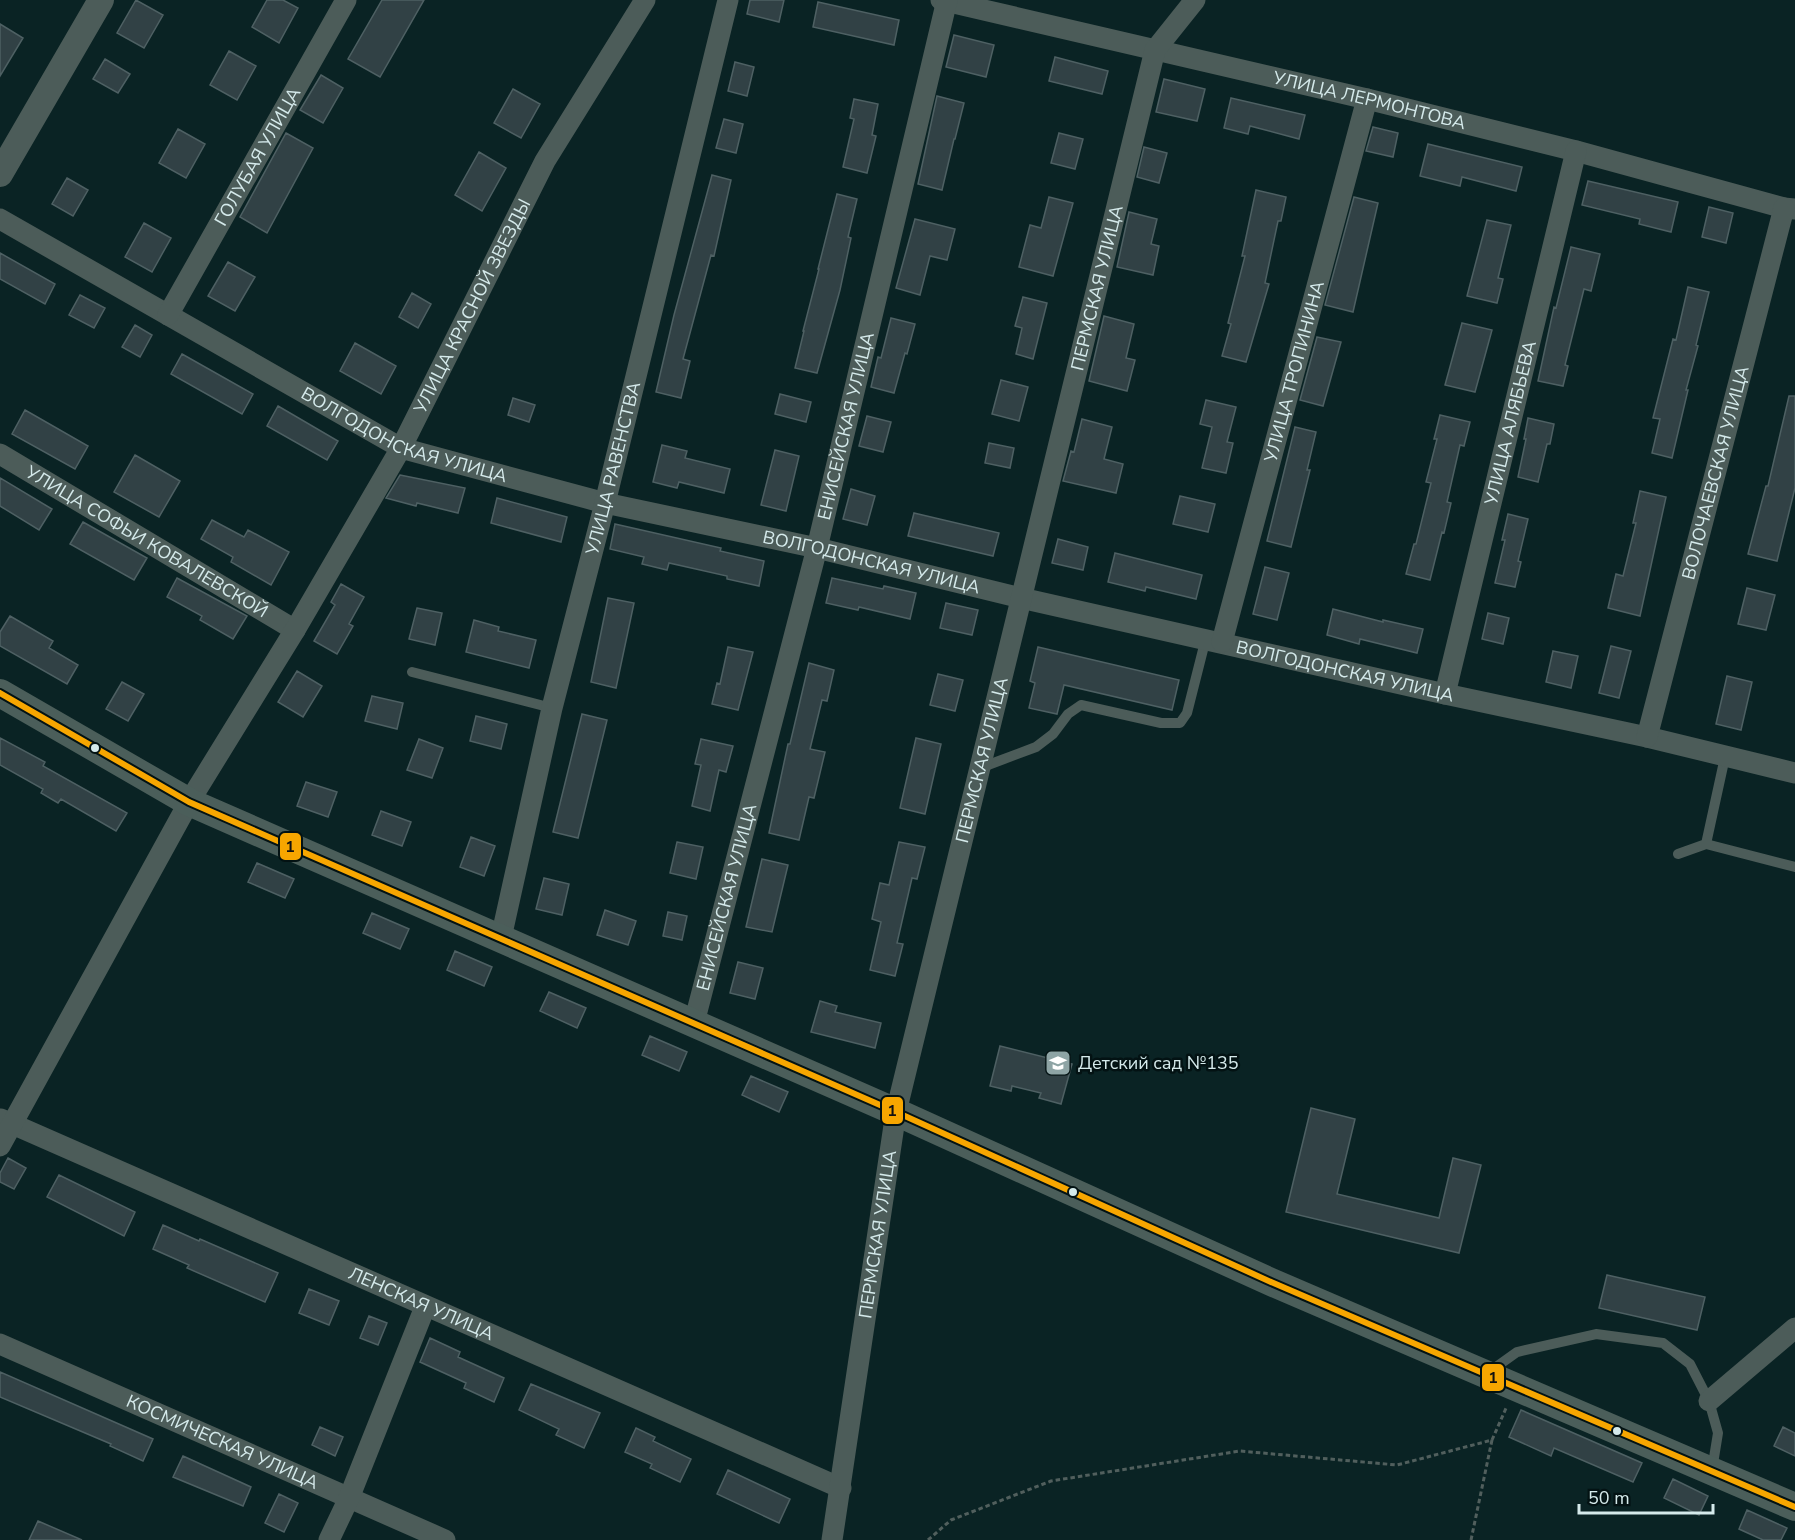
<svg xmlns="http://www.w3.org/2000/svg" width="1795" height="1540" font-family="'Nunito Sans',sans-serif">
	<rect width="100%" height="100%" fill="#0a2324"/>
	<!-- building -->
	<path fill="#314145" stroke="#4e6063" stroke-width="1.5" d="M136 0 163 15 144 48 117 33Z
		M267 0H283L298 8 279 43 252 27Z
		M382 0H424L380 77 348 59Z
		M750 0H784L779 22 747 14Z
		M818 2 899 20 894 45 813 27Z
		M0 24 23 38 0 76Z
		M954 35 994 45 986 77 946 67Z
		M229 51 256 66 237 100 210 85Z
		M1055 57 1108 71 1102 94 1049 81Z
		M105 59 130 74 118 93 93 79Z
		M735 62 754 67 747 96 728 91Z
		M321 75 343 88 323 123 300 110Z
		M1164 79 1205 89 1197 121 1156 112Z
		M513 89 540 104 521 138 494 123Z
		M937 96 964 103 955 139H954L942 190 918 184Z
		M1231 98 1305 115 1299 139 1250 126 1248 134 1224 128Z
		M854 99 878 104 872 135 876 136 867 173 843 167 854 119 850 118Z
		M724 119 743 124 736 153 716 148Z
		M1373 127 1398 133 1393 157 1366 151Z
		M178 129 205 144 186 178 159 163Z
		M286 133 313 148 267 233 240 217Z
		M1059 133 1083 139 1075 169 1051 163Z
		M1428 144 1522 167 1516 191 1462 177 1460 186 1420 176Z
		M1144 147 1167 153 1159 183 1137 177Z
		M479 152 506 168 482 211 455 195Z
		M712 175 731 180 714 256 711 255 683 359 690 361 681 398 656 392 674 315Z
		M67 178 88 190 73 216 52 204Z
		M1588 181 1678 202 1671 232 1639 224 1640 219 1582 205Z
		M1256 190 1286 197 1281 221H1278L1265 283 1269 284 1246 362 1222 356 1231 324 1228 323 1245 256H1242Z
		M837 194 857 199 848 237 851 238 840 290 817 373 795 368 804 331H803L819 269H818Z
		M1049 197 1073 203 1053 276 1019 267 1030 225 1041 228Z
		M1354 197 1378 203 1353 312 1325 305Z
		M1709 207 1733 213 1726 243 1702 237Z
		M1129 212 1157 219 1151 244 1159 246 1153 275 1117 267Z
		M915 219 955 229 947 260 930 256 920 295 896 288Z
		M1487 220 1511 225 1498 278 1503 279 1497 303 1467 296Z
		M144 223 171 238 152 272 125 257Z
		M1571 247 1600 254 1591 291 1584 289 1565 365 1568 366 1563 386 1538 381 1554 307 1556 308Z
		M0 253 55 284 45 304 0 279Z
		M228 262 255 277 235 311 208 296Z
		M1688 287 1709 292 1696 345 1698 346 1686 390H1688L1672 458 1652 453 1660 419 1653 418 1673 339 1676 340Z
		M412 293 431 304 418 328 399 317Z
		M80 295 105 308 94 328 69 315Z
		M1023 297 1047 303 1033 359 1016 354 1022 328 1015 326Z
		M1104 316 1134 324 1126 358 1135 360 1127 391 1089 381Z
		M891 318 915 324 907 354 905 353 894 393 871 387 878 357 881 358Z
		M1462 323 1492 330 1475 392 1445 385Z
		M135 325 152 335 140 357 122 347Z
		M1317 337 1341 342 1323 406 1300 400Z
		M355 343 396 366 381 394 340 371Z
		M182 354 253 394 242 414 171 374Z
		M1001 380 1028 387 1019 421 992 414Z
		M780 394 811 402 806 422 775 414Z
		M1789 396H1795V488L1777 561 1748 554 1766 486H1768Z
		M513 398 535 405 529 422 508 415Z
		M1206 400 1236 407 1227 442 1233 443 1226 473 1202 468 1212 427 1200 424Z
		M278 406 338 441 327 460 267 426Z
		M25 410 88 446 75 469 12 434Z
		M1440 415 1470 422 1464 446 1460 445 1447 502 1451 503 1444 533 1442 532 1430 580 1406 574 1414 544H1416L1431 483 1426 482 1437 439H1434Z
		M867 416 891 422 883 452 859 446Z
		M1528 418 1554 424 1550 444H1547L1538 482 1518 477 1526 439H1524Z
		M1082 419 1112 427 1104 459 1123 464 1116 493 1063 481 1071 451 1074 452Z
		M1295 427 1316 432 1307 470H1310L1291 547 1267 541Z
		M989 443 1014 448 1010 468 985 463Z
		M662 445 687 451 685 458 730 469 724 493 679 482 677 488 653 482Z
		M775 450 799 456 786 511 761 505Z
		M135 455 180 481 159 517 114 492Z
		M400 475 465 488 458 513 417 503 416 506 386 498Z
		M0 478 52 509 39 530 0 506Z
		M851 489 875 496 867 525 843 519Z
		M1640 491 1666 497 1640 616 1608 608 1616 574 1623 576 1636 523H1633Z
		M1180 496 1215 504 1208 532 1173 524Z
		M497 498 567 517 561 542 491 523Z
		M914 513 999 533 993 556 908 536Z
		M1508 514 1528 519 1518 561 1521 562 1515 587 1495 583 1505 540H1502Z
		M212 520 244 537 248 530 289 552 271 585 231 562 233 557 201 539Z
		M83 522 147 558 134 580 70 544Z
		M615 524 721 548 720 551 764 561 759 586 727 579V576L669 563 667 570 642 564 644 557 610 549Z
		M1058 539 1088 547 1083 570 1052 563Z
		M1115 553 1202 575 1196 599 1146 587 1145 591 1108 582Z
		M1265 567 1289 573 1277 620 1253 614Z
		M177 578 247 616 233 639 200 620 202 616 167 597Z
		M832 578 883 589 884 586 916 593 910 619 859 607 858 610 826 603Z
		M341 584 364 597 349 624 353 626 337 654 314 641 335 605 331 602Z
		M1747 588 1775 595 1766 630 1738 624Z
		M608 598 634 603 616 688 591 682Z
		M946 603 978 610 972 635 940 628Z
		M417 608 442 613 435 645 409 639Z
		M1333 609 1383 622V620L1423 629 1417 653 1360 639 1359 644 1327 635Z
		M1488 613 1509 618 1503 644 1482 639Z
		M10 616 53 641 49 648 78 665 67 684 0 646V632Z
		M474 620 499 627 498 631 536 640 529 668 466 652Z
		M1611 646 1631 651 1619 698 1599 693Z
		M728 647 753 652 738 710 712 704 717 683 720 684Z
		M1038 647 1179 680 1172 710 1064 685 1057 714 1029 708 1035 683 1030 681Z
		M1553 651 1578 656 1571 688 1546 682Z
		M809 663 834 670 827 701 822 700 810 749 825 752 814 798 809 797 799 840 769 833 788 744H790Z
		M297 671 322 686 303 717 278 702Z
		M938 674 963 680 955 711 930 705Z
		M1727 676 1752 682 1741 730 1716 724Z
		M122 682 144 694 128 721 106 709Z
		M372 696 403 703 397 729 365 721Z
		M582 714 607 720 578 838 553 832Z
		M476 716 507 724 501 749 470 741Z
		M0 738 45 762 43 766 127 813 116 831 61 799 58 803 41 793 43 789 0 765Z
		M916 738 941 744 925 814 900 808Z
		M419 739 443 748 432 778 407 770Z
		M701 739 733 746 726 772 719 770 710 811 692 806 701 765 695 764Z
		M306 782 337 792 328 817 297 806Z
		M381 811 411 822 402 846 372 835Z
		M471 837 495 846 484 876 460 867Z
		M677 842 703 847 696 879 670 873Z
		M899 842 925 847 917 879 912 878 897 943 903 944 895 976 870 970 881 922 872 919 880 883 889 885Z
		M762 859 788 865 772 932 746 927Z
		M257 863 294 879 285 898 248 882Z
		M544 878 569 884 562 915 536 909Z
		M605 910 636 921 628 945 597 935Z
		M668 912 687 916 682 940 663 936Z
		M372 913 409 929 400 949 363 933Z
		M455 951 492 967 484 986 447 970Z
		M738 962 763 968 755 999 730 993Z
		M549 992 586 1008 577 1028 540 1011Z
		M820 1001 837 1006 835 1012 881 1023 875 1048 811 1032Z
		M650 1036 687 1052 679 1071 642 1055Z
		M1000 1046 1072 1064 1061 1104 1039 1098 1041 1093 1012 1086 1011 1091 990 1086Z
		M751 1076 788 1092 779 1112 742 1095Z
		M1311 1108 1355 1119 1337 1194 1439 1218 1453 1158 1481 1165 1459 1253 1286 1212Z
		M8 1158 26 1168 14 1189 0 1182V1173Z
		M59 1175 135 1212 124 1236 47 1197Z
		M163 1225 199 1241 200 1239 278 1273 265 1302 187 1268 189 1265 153 1249Z
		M1607 1275 1705 1297 1697 1330 1599 1308Z
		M309 1289 339 1301 329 1325 299 1313Z
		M369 1316 387 1323 378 1345 360 1338Z
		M430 1338 460 1352 458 1357 504 1378 494 1402 464 1388 466 1383 420 1362Z
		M0 1372 153 1439 143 1461 110 1446 111 1444 0 1397Z
		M531 1384 600 1413 584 1448 556 1435 559 1429 519 1410Z
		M1521 1410 1642 1463 1633 1482 1554 1448 1551 1456 1509 1437Z
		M320 1427 343 1437 335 1456 312 1445Z
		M1783 1427 1795 1433V1456L1774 1446Z
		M636 1428 655 1437 653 1441 691 1459 680 1482 650 1468 652 1464 625 1452Z
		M183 1456 251 1487 243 1506 173 1477Z
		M728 1470 790 1499 779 1523 717 1494Z
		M1673 1479 1708 1496 1699 1515 1664 1498Z
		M279 1494 298 1503 284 1532 265 1523Z
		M1747 1510 1787 1528 1781 1540H1763L1739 1529Z
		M38 1521 82 1540H29Z"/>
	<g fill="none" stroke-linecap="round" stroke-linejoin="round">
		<!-- path -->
		<path stroke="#515f5d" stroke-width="3" stroke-dasharray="4.5 3" stroke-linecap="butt" d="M928 1540 951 1520 1051 1481 1240 1451 1397 1465 1492 1440 1507 1406
			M1471 1540 1492 1440"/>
		<!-- service -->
		<path stroke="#4c5c59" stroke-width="10" d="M412 672 552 708
			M980 768 1036 747 1053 734 1068 714 1081 705 1161 723H1180L1187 713 1206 638
			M1706 844 1725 757
			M1678 854 1706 844 1795 867
			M1489 1372 1517 1352 1596 1334 1663 1343 1690 1364 1709 1401 1718 1433 1712 1470"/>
		<!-- minor -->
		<g stroke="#4c5c59" stroke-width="21">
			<path id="s1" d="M941 0 1367 99 1576 151 1784 208 1795 209"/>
			<path id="s2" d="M0 219 401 448 605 503 817 548 1021 598 1445 694 1647 737 1795 773"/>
			<path id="s3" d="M168 315 346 0"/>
			<path id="s4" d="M0 454 295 630"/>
			<path id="s5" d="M1222 642 1367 99"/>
			<path id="s6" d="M1445 694 1576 151"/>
			<path id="s7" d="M1647 737 1784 208"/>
			<path id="s8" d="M501 938 552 708 605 503 728 0"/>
			<path id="s9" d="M694 1023 817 548 947 0"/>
			<path id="s10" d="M1 1119 841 1488"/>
			<path id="s11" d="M0 1146 189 802 295 630 401 448 545 161 645 0"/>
			<path id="s12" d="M0 1344 445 1540"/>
			<path d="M1709 1401 1795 1328"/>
			<path d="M329 1540 349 1498 425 1307"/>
			<path id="s13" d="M832 1540 896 1112 1155 50 1195 0"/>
		</g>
		<!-- tertiary -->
		<path stroke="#4c5c59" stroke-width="26" d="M0 174 101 0"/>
		<!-- secondary -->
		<path stroke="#4b5e5a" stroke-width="28" d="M0 693 189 802 896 1112 1271 1282 1795 1507"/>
		<!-- bus-1 casing -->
		<g stroke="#031213" stroke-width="10">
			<path id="bus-1" d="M0 693 189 802 896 1112 1271 1282 1795 1507"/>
		</g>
		<!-- bus-1 -->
		<use href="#bus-1" stroke="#f7a600" stroke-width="6"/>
	</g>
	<!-- icons -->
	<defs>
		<g id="school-square" transform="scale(1.35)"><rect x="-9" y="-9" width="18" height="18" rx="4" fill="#8ea4a5" stroke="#031213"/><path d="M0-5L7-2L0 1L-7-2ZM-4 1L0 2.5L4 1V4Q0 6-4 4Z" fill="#fff"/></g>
	</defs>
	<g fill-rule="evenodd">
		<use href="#school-square" x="1058" y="1063"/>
	</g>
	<!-- markers -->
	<g fill="#d5eaeb" stroke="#031213" stroke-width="2">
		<circle cx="95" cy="748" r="5"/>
		<circle cx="1073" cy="1192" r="5"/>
		<circle cx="1617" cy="1431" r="5"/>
	</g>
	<g text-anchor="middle" stroke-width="5" stroke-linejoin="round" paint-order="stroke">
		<!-- street labels -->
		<g font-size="18" fill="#d5eaeb" stroke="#031213">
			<text dy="6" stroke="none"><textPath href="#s1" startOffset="440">УЛИЦА ЛЕРМОНТОВА</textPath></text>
			<text dy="6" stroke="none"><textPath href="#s3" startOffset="182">ГОЛУБАЯ УЛИЦА</textPath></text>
			<text dy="6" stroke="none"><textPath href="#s13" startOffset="1281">ПЕРМСКАЯ УЛИЦА</textPath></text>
			<text dy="6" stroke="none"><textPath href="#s11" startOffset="964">УЛИЦА КРАСНОЙ ЗВЕЗДЫ</textPath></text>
			<text dy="6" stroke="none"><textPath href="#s5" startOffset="280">УЛИЦА ТРОПИНИНА</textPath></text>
			<text dy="6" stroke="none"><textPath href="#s6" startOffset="279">УЛИЦА АЛЯБЬЕВА</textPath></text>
			<text dy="6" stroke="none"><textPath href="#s9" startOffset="616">ЕНИСЕЙСКАЯ УЛИЦА</textPath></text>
			<text dy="6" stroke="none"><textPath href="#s2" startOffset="460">ВОЛГОДОНСКАЯ УЛИЦА</textPath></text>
			<text dy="6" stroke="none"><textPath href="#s8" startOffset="483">УЛИЦА РАВЕНСТВА</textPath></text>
			<text dy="6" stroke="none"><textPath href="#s7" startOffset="273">ВОЛОЧАЕВСКАЯ УЛИЦА</textPath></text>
			<text dy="6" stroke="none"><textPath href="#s4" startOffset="171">УЛИЦА СОФЬИ КОВАЛЕВСКОЙ</textPath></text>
			<text dy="6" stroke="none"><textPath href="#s2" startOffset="946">ВОЛГОДОНСКАЯ УЛИЦА</textPath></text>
			<text dy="6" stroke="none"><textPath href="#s2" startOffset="1432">ВОЛГОДОНСКАЯ УЛИЦА</textPath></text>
			<text dy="6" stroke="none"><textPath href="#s13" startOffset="795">ПЕРМСКАЯ УЛИЦА</textPath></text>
			<text dy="6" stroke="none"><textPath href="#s9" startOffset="130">ЕНИСЕЙСКАЯ УЛИЦА</textPath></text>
			<text dy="6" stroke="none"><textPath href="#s13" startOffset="309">ПЕРМСКАЯ УЛИЦА</textPath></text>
			<text dy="6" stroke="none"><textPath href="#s10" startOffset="459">ЛЕНСКАЯ УЛИЦА</textPath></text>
			<text dy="6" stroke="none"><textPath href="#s12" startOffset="243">КОСМИЧЕСКАЯ УЛИЦА</textPath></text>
		</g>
		<!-- poi labels -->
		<g font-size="18" fill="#d5eaeb" stroke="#031213" text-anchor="start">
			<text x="1078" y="1069">Детский сад №135</text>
		</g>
	</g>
	<g stroke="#031213" stroke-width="2">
		<rect x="279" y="832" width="23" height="29" rx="6" fill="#f7a600"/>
		<rect x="881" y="1096" width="23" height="29" rx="6" fill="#f7a600"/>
		<rect x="1481" y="1363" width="24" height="29" rx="6" fill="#f7a600"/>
	</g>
	<g font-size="16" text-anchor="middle" font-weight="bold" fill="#111">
		<text x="290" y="852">1</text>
		<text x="892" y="1116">1</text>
		<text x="1493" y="1383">1</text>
	</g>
	<!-- scale -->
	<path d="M1579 1504v9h134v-9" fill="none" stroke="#d5eaeb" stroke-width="3"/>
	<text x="1588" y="1504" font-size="18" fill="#d5eaeb" stroke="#031213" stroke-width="4.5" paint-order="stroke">50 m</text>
</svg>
